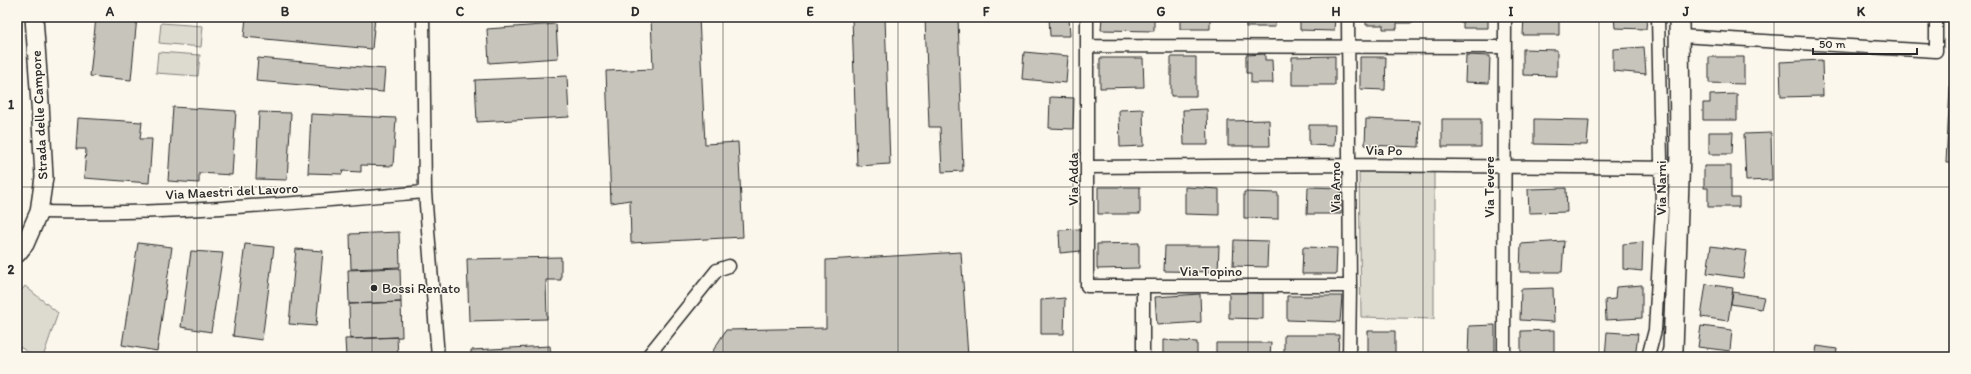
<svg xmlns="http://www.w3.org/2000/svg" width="1971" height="374" font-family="Itim,sans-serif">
	<rect width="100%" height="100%" fill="#fbf7ec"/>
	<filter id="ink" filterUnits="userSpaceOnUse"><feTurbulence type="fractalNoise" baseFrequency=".025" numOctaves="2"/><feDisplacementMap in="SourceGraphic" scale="8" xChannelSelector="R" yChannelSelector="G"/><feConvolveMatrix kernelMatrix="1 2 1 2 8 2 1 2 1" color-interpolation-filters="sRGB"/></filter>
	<g filter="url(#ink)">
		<!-- green -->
		<path fill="#dddad0" stroke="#84827e" d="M161 23 203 26 201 47 159 43Z
			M158 52 200 55 198 76 156 73Z
			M1359 170 1434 171V319L1361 317Z
			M25 286 58 313 43 357H35L17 345V296Z"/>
		<!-- building -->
		<path fill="#c7c4bc" stroke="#2b2b2b" d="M96 17H137L131 80 90 76Z
			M246 17H375L372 49 244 37Z
			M651 17H699L705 144 738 142 743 237 631 243 630 200 611 203 606 71 653 69Z
			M852 17H885L890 164 857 166Z
			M925 17H958L963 171 942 172 940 127H929Z
			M1049 17H1069L1070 36H1050Z
			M1102 17H1154V31L1101 30Z
			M1180 17H1210V29H1180Z
			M1246 17H1275V27H1246Z
			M1300 17H1335L1334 31 1300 30Z
			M1366 17H1413V23H1397V29H1383V25H1366Z
			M1439 17H1488V28H1463V22L1439 21Z
			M1524 17H1559V35H1523Z
			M1614 17H1647L1646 29 1615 28Z
			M556 24 558 58 489 63 487 29Z
			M1644 47 1646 74 1613 71V49Z
			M1523 49 1557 50V76L1523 75Z
			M1024 52 1068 56 1066 83 1022 79Z
			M1265 54V60H1272L1273 83H1251V73H1246V55Z
			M1466 55 1490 56 1489 83 1465 82Z
			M1335 56V85H1292V57Z
			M1171 57H1196V96H1171Z
			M1360 57H1386L1385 90 1360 89Z
			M1709 57H1744V84L1709 83Z
			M258 58 385 69 383 92 256 81Z
			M1100 58H1143L1144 87 1100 88Z
			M1822 60 1823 96 1781 97 1780 62Z
			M1951 69 1954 70V163H1946Z
			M567 76 569 117 477 122 475 80Z
			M1737 94V120H1703V103H1710V95Z
			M1050 97 1074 98 1073 129 1049 128Z
			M173 107 236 111 232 175 199 173V183L168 181Z
			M1143 109 1144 146 1120 147 1119 110Z
			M1207 109 1208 145H1184L1183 110Z
			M259 112 291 113 287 180 256 179Z
			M311 114 396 118 393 166 361 165V172L343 171 342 174 308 173Z
			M78 118 142 122 140 139H152L149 183 84 178 86 149H76Z
			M1366 119 1420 121 1419 147 1365 145Z
			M1442 119H1481V147H1442Z
			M1534 119 1589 120 1587 145 1534 144Z
			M1269 120 1270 146H1228V121Z
			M1309 125H1335L1334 146 1309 145Z
			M1709 132H1733L1732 154H1709Z
			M1771 133 1772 180 1746 181 1744 134Z
			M1704 166H1731V198H1739V207H1708V188H1704Z
			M1098 187H1140V214H1098Z
			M1185 187 1219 189V215L1185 214Z
			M1308 187 1341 188V214H1307Z
			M1566 188 1567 212 1529 213 1528 189Z
			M1244 192 1278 193V219L1244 218Z
			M1081 229V251L1060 253 1059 230Z
			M399 232 400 267 351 269 350 234Z
			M1234 240 1268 241 1267 267 1233 266Z
			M1564 241 1562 272H1520L1521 244Z
			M1643 242 1642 271 1623 269V244Z
			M138 243 172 247 157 351 122 345Z
			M1139 243V268L1097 269V244Z
			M245 244 274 247 262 340 233 336Z
			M1165 246H1219L1218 272 1164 271Z
			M1711 246 1747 251 1743 278 1707 273Z
			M1303 247 1337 248 1336 274H1302Z
			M296 249 323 251 316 326 289 324Z
			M191 251 223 253 211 332 181 327Z
			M961 252 968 357H709L726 330 826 328V260Z
			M561 257V280H546L547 319 469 321 467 259Z
			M400 268 401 302 349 304 348 270Z
			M1706 284 1733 288 1728 321 1701 317Z
			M1642 285V318L1606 320 1605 300 1615 299 1616 287Z
			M1553 288 1554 322 1520 320 1521 289Z
			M1229 292 1263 293V319L1229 318Z
			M1733 292 1764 297 1761 309 1731 304Z
			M1200 294 1201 322 1157 325 1155 297Z
			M1287 296H1342L1340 322 1287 320Z
			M1065 298 1064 334H1041V300Z
			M401 302 402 337 350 339 349 304Z
			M1495 325V357H1468L1469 326Z
			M1701 326 1732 330 1730 351 1698 347Z
			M1554 330V357H1521V331Z
			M1368 331H1395V354L1368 355Z
			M1607 332 1638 334 1635 357H1605Z
			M1284 335H1339L1338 357H1284Z
			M397 337 398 357H346L345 339Z
			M1163 340 1197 342V357H1163Z
			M1216 343H1271L1270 357H1216Z
			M550 346 551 357H471V350Z
			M1817 346 1837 349 1836 357H1815Z
			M1851 352 1886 357H1850Z
			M1092 354V357H1069V355Z"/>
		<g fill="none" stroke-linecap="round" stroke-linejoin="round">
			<!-- street casing -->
			<g stroke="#2b2b2b" stroke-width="15">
				<path id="street" d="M423 17 425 192 438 357
					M1087 17V286H1143
					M1348 17 1350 286 1349 357
					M1680 36 1936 51V17
					M1087 46 1504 47
					M1088 167 1349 165 1679 168
					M39 212C168 215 297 203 425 192
					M647 357 717 270 729 266
					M1143 357V286H1350
					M1504 357 1505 17
					M1648 357 1655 330 1662 208 1658 17"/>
			</g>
			<!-- secondary casing -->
			<g stroke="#2b2b2b" stroke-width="20">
				<path id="secondary" d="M17 254 25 244 39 212 44 177 40 103 34 17"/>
			</g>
			<!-- primary casing -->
			<g stroke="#2b2b2b" stroke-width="22">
				<path id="primary" d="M1671 357 1673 349 1680 154 1679 17"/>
			</g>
			<!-- street -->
			<use href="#street" stroke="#fbf7ec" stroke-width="12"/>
			<!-- secondary -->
			<use href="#secondary" stroke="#fbf7ec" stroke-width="17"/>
			<!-- primary -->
			<use href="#primary" stroke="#fbf7ec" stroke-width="19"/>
		</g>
	</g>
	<!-- grid -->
	<path fill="none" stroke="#2b2b2b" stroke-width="1" stroke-opacity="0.55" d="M197 17V357M372 17V357M548 17V357M723 17V357M898 17V357M1073 17V357M1248 17V357M1423 17V357M1599 17V357M1774 17V357M17 187H1954"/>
	<!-- markers -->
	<circle fill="#2b2b2b" stroke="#fbf7ec" stroke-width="1.5" cx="374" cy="288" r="4"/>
	<g text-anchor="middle" stroke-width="3" stroke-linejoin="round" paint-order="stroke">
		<!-- street labels -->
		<g font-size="14" fill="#2b2b2b" stroke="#fbf7ec">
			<text transform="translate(39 115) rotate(-93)" y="5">Strada delle Campore</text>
			<text transform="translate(1384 150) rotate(1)" y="5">Via Po</text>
			<text transform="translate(1073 179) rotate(-90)" y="5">Via Adda</text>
			<text transform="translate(1335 187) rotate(-90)" y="5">Via Arno</text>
			<text transform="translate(1489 187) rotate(-90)" y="5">Via Tevere</text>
			<text transform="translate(1661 188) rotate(-90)" y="5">Via Narni</text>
			<text transform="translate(232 191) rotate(-3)" y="5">Via Maestri del Lavoro</text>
			<text x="1211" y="276">Via Topino</text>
		</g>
		<!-- poi labels -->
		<g font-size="14" fill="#2b2b2b" stroke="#fbf7ec" text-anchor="start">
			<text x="382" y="293">Bossi Renato</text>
		</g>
	</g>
	<!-- margin -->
	<rect width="1971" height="374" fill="none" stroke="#fbf7ec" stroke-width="44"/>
	<!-- scale -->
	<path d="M1813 48v6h104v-6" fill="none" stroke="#2b2b2b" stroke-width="2"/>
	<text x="1819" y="48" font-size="12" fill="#2b2b2b" stroke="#fbf7ec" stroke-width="3" paint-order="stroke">50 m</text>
	<rect x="22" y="22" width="1927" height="330" fill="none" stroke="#2b2b2b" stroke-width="1.5"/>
	<g font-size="13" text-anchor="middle" font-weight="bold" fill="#2b2b2b">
		<text x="110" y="16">A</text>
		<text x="285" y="16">B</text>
		<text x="460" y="16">C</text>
		<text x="635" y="16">D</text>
		<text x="810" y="16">E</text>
		<text x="986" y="16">F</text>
		<text x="1161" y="16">G</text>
		<text x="1336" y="16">H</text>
		<text x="1511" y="16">I</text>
		<text x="1686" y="16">J</text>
		<text x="1861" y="16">K</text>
		<text x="11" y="109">1</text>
		<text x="11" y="274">2</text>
	</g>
</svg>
